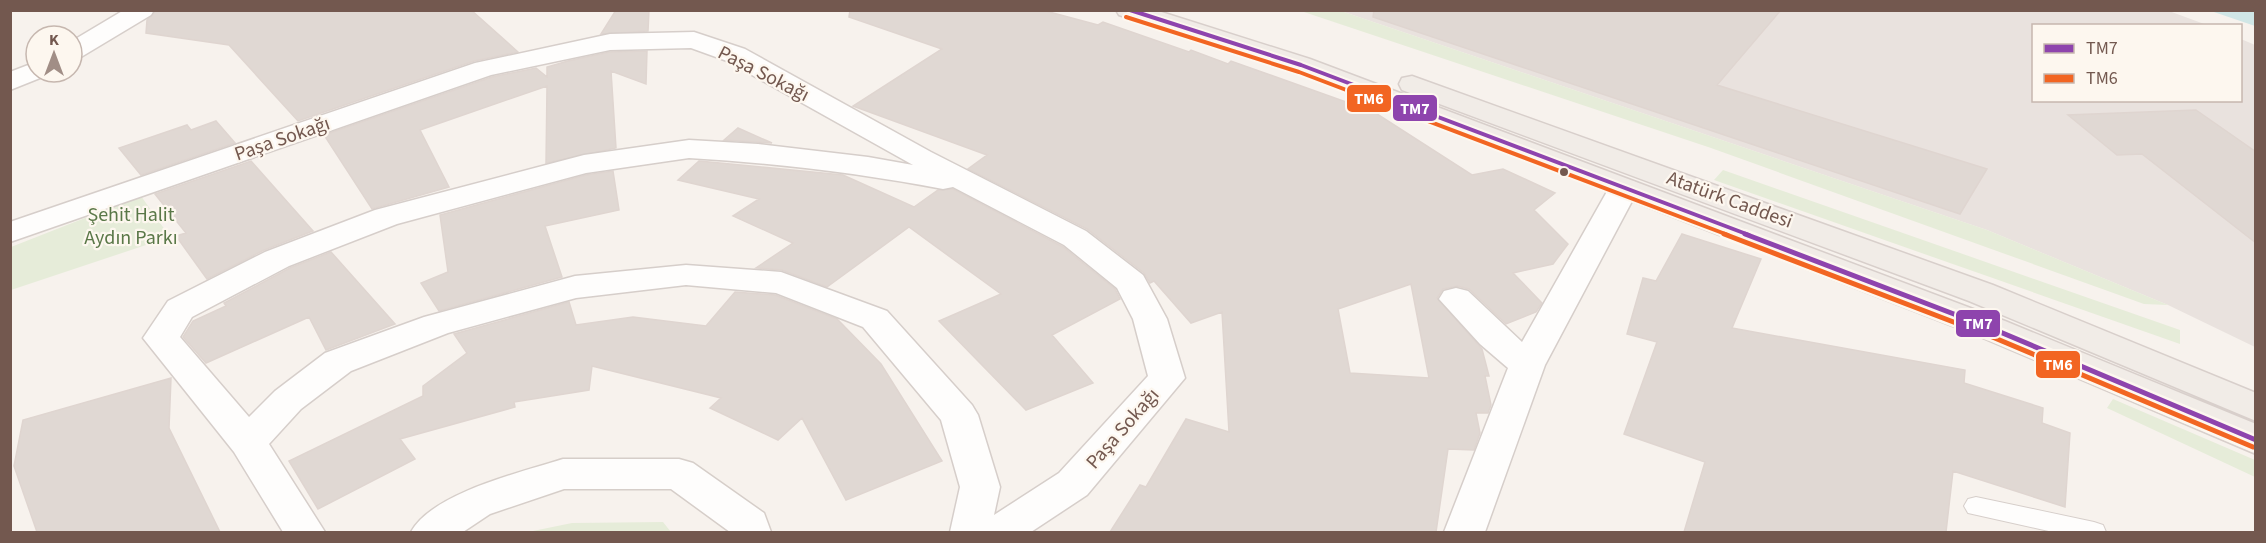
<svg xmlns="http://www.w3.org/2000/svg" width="2266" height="543" font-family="'Source Sans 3',sans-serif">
	<rect width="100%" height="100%" fill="#f7f2ed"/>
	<!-- industrial -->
	<path fill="#e9e2de" d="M1341 11H2169L2207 25 2034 26V100H2240L2241 39 2255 45V347L2168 305 1987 230Z"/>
	<!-- green -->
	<path fill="#e6ecd9" d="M1301 11H1341L1987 230 2168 305 2144 304 1711 148Z
		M1723 170 2180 330V344L1714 180Z
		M141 196 170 237 11 290V247Z
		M2113 399 2255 460V477L2107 408Z
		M663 522 671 532H528L572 523Z"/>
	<!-- water -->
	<path fill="#d0e6e6" d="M2211 11H2255V26Z"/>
	<!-- building -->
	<path fill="#e0d8d3" stroke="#dfd5d0" stroke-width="1.5" fill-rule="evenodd" d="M156 10H471L518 52 474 61 298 121 229 45 146 33 147 20Z
		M616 10H649L648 31 601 34Z
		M850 10H1042L1098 25 1103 22 1189 52 1191 50 1228 64 1231 61 1360 107 1363 105 1472 175 1503 169 1555 193 1534 210 1568 244 1553 264 1513 273 1542 303 1536 312 1506 324 1469 289 1457 286 1443 289 1437 298 1482 349 1489 376H1485L1491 405 1488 413H1476L1480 433 1474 450 1448 449 1436 532H1110L1140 485 1146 487 1186 419 1229 432 1222 312 1191 323 1154 281 1150 283 1144 273 1087 229 968 169 987 155 853 106 942 49 849 17ZM1411 284 1429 378 1350 373 1338 309Z
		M1374 10H1781L1717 85 1987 169 1960 214 1373 17Z
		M647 51 646 84 611 71 616 148 546 163 547 86 420 130 449 187 372 209 324 135 492 77 536 68 547 77V67L568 61 610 52Z
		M2196 110 2256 152V243L2142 154 2117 155 2068 115Z
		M216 121 235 143 141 175 119 148 187 125 191 130Z
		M738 128 772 143 724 140Z
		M251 161 313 231 264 250 207 279 176 236 186 233 155 194Z
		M699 161 843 175 914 207 938 190 953 189 1063 247 1115 289 1120 299 1052 335 1093 383 1026 410 939 321 1001 294 909 227 827 287 782 270 756 268 793 243 733 216 759 199 678 180Z
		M613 171 619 210 545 226 562 277 439 311 421 283 448 272 440 215 586 175Z
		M1682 234 1761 259 1732 328 1965 370 1964 383 2043 408 2042 423 2070 433 2065 507 1953 471 1946 532H1684L1705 462 1624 434 1657 342 1627 334 1643 278 1656 281Z
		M331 252 395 324 326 350 309 317 206 363 183 337 193 321 226 306 224 303 290 268Z
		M735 292 775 295 837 319 881 364 942 461 846 500 802 418 778 440 710 408 721 398 592 366 589 390 514 402 515 407 400 439 415 459 318 509 289 461 423 396V386L467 353 454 334 569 302 576 325 633 317 706 326Z
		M171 378 169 428 220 532H37L14 466 23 420Z"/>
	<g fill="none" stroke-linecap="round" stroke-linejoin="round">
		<!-- lane casing -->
		<g stroke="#d6ceca" stroke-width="2">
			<path id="lane" d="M1976 497 2094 522 2103 525 2106 532H2053L1968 513 1964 506 1968 499Z"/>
		</g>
		<!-- street casing -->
		<g stroke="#d6ceca" stroke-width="3">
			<path id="street" d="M124 10H154L151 15 81 57 72 60V41Z
				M694 32 745 49 931 152 1086 231 1143 275 1167 319 1185 378 1087 495 1031 532H950L960 487 941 420 863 327 776 293 686 285 576 298 448 333 351 371 301 409 269 444 325 532H283L234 452 143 338 168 301 265 252 375 210 584 155 689 140 758 144 868 157 913 165 727 61 691 48 610 50 491 75 10 242V222L475 63 610 34ZM689 158C775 163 859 173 943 189L953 187 1064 245 1117 288 1133 319 1148 376 1059 473 994 515 1000 487 978 415 972 405 887 311 781 272 686 265 575 276 424 317 325 353 275 391 249 417 180 337 192 317 289 266 397 224 586 173Z
				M36 62V72H48L45 76 10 90V72Z
				M1624 179 1635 182 1639 188 1545 365 1485 532H1444L1508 368 1480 344 1439 299 1444 291 1456 288 1468 291 1522 342 1609 188 1613 182Z"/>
		</g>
		<!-- secondary casing -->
		<g stroke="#d6cec9" stroke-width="3">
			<path id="secondary" d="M563 459H679L693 463 764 513 771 532H730L671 489H564L490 514 463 532H411C432 493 522 472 563 459Z"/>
		</g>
		<!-- primary casing -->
		<g stroke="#d8cfcb" stroke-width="3">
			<path id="primary" d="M1116 10H1155L1310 59 2005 321 2256 424V454L1981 337 1576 179 1292 71 1119 15Z
				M1412 76 1993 285 2256 393V421L1969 301 1402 90 1399 84 1402 78Z"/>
		</g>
		<!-- lane -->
		<use href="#lane" fill="#fefdfc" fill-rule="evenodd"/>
		<!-- street -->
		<use href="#street" fill="#fefdfc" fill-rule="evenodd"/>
		<!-- secondary -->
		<use href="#secondary" fill="#fefdfc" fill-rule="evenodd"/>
		<!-- primary -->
		<use href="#primary" fill="#f1ece7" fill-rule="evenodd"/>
		<!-- bus-1-far1 casing -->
		<g stroke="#fdf7ef" stroke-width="8">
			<path id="bus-1-far1" d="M1130 10 1301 65 1749 235"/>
		</g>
		<!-- bus-1 casing -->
		<g stroke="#fdf7ef" stroke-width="10">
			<path id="bus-1" d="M1745 234 1993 329 2256 440"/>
		</g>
		<!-- bus-2-far1 casing -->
		<g stroke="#fdf7ef" stroke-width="8">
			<path id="bus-2-far1" d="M1126 17 1299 72 1728 235"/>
		</g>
		<!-- bus-2 casing -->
		<g stroke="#fdf7ef" stroke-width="10">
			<path id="bus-2" d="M1724 234 1990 336 2253 447"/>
		</g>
		<!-- bus-1-far1 -->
		<use href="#bus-1-far1" stroke="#8e44ad" stroke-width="4"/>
		<!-- bus-1 -->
		<use href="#bus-1" stroke="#8e44ad" stroke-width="5"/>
		<!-- bus-2-far1 -->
		<use href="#bus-2-far1" stroke="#f26522" stroke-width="4"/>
		<!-- bus-2 -->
		<use href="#bus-2" stroke="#f26522" stroke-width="5"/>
	</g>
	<!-- markers -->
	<circle fill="#73584f" stroke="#fdf7ef" stroke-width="2" cx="1564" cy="172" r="5"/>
	<g text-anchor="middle" stroke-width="4.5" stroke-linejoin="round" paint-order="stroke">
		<!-- street labels -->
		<g font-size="20" fill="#73584f" stroke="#fdf7ef">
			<text transform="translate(764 73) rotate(27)" y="7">Paşa Sokağı</text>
			<text transform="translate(282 138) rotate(-19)" y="7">Paşa Sokağı</text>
			<text transform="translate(1730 199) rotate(20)" y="7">Atatürk Caddesi</text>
			<text transform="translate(1122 428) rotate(-49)" y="7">Paşa Sokağı</text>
		</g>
		<!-- park labels -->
		<g font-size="20" fill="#5a7848" stroke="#fdf7ef">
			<text x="131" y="221">Şehit Halit<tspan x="131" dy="23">Aydın Parkı</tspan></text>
		</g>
	</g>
	<g stroke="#fdf7ef" stroke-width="2">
		<rect x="1346" y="84" width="46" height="29" rx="6" fill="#f26522"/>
		<rect x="1392" y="94" width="46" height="28" rx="6" fill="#8e44ad"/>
		<rect x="1955" y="309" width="46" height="29" rx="6" fill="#8e44ad"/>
		<rect x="2035" y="350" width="46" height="29" rx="6" fill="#f26522"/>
	</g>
	<g font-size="16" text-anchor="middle" font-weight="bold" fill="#fff">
		<text x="1369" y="104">TM6</text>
		<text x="1415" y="114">TM7</text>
		<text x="1978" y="329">TM7</text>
		<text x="2058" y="370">TM6</text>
	</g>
	<!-- border -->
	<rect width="2266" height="543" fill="none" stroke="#73584f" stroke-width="24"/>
	<!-- legend -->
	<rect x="2032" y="24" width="210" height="78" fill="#fdf7ef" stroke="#c6b7af" stroke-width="1.5"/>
	<rect x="2044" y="44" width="30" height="9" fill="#8e44ad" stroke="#c6b7af" stroke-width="1.5"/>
	<text x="2086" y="54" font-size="18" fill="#73584f">TM7</text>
	<rect x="2044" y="74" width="30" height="9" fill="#f26522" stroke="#c6b7af" stroke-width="1.5"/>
	<text x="2086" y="84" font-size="18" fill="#73584f">TM6</text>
	<!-- north arrow -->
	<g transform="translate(54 54)"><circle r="28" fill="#fdf7ef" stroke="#c6b7af" stroke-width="1.5"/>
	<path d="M0-4.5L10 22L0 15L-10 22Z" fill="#a18e86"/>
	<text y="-9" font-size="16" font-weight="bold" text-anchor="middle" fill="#73584f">K</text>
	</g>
</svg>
